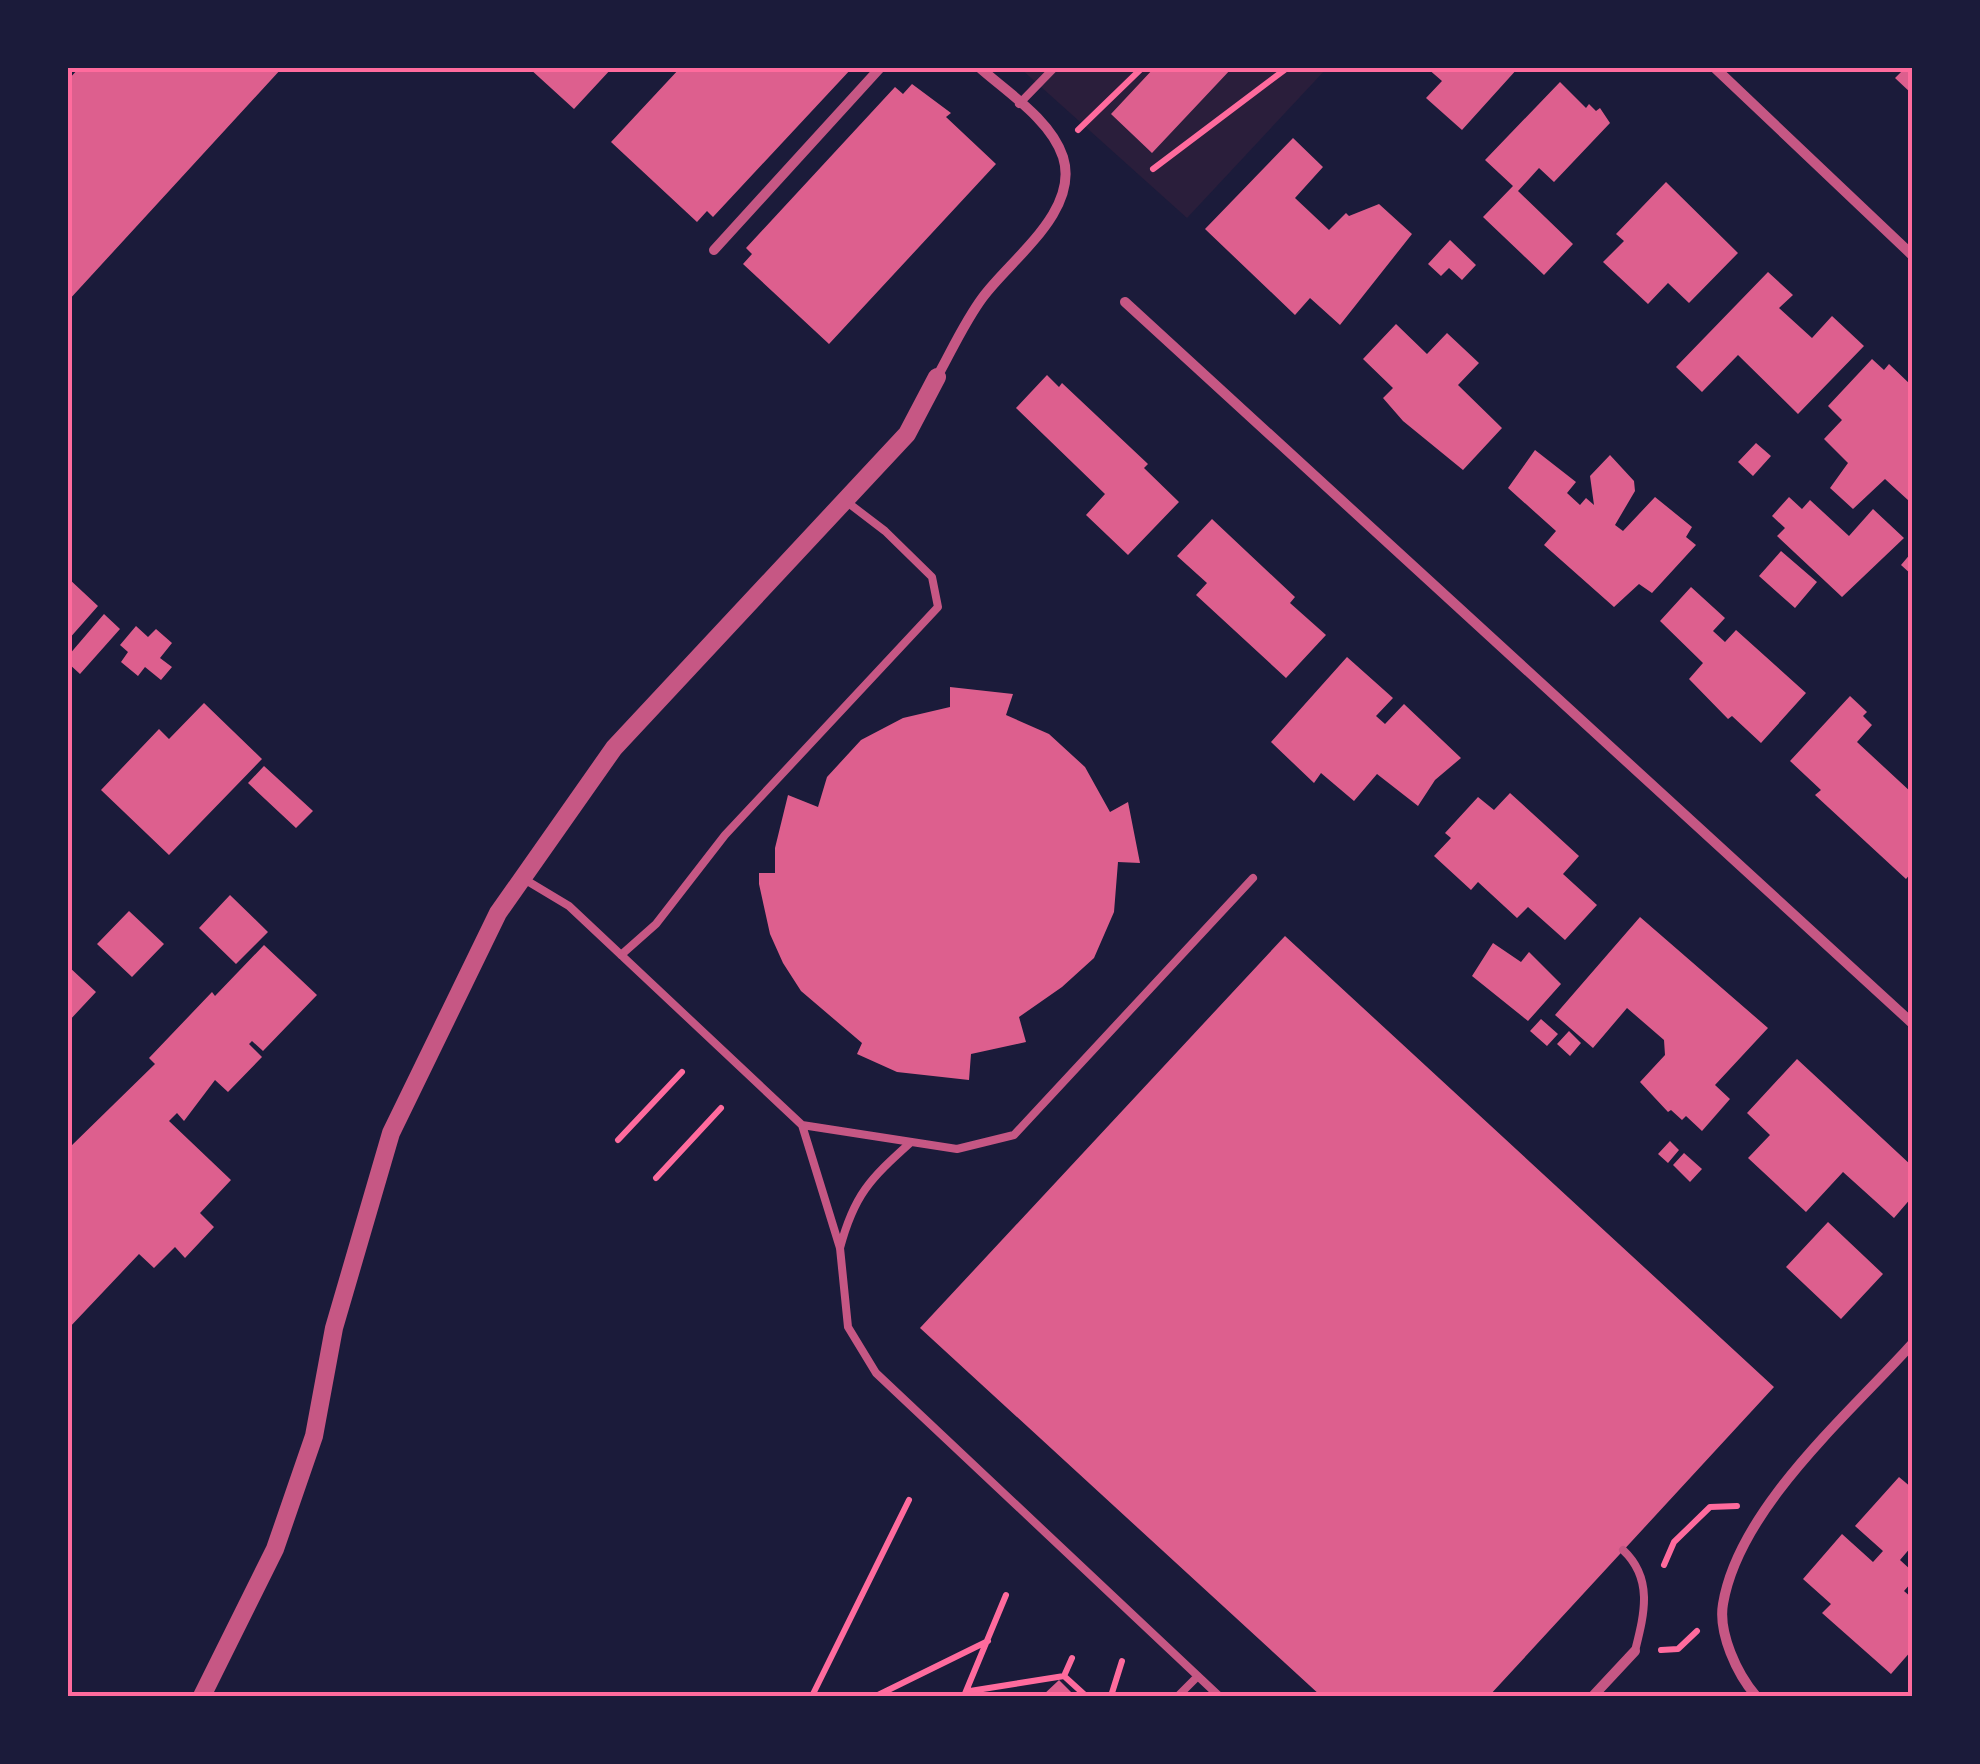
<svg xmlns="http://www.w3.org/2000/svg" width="1980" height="1764" font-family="Mulish,sans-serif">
	<rect width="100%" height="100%" fill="#1b1b3a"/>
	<!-- green -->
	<path fill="#2a1e3b" d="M1020 68H1327L1187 218Z"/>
	<!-- building -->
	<path fill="#dd5f8e" d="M79 68H282L68 301V80Z
		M529 68H612L574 109Z
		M680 68H852L713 217 707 211 697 222 611 142Z
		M1154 68H1232L1152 153 1111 114Z
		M1427 68H1518L1462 130 1426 98 1442 81Z
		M1905 68H1912V94L1895 78Z
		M1560 82 1586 108 1589 104 1596 111 1600 108 1610 123 1554 182 1539 168 1518 191 1573 244 1544 275 1483 217 1513 186 1485 160Z
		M912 84 951 113 946 117 996 164 829 344 743 264 752 254 746 248 895 87 903 94Z
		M1293 138 1323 167 1295 198 1329 230 1346 213 1349 216 1379 204 1412 234 1340 325 1310 298 1295 315 1205 229Z
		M1666 182 1738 253 1689 303 1668 283 1648 304 1603 262 1624 241 1616 234Z
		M1450 240 1476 265 1462 280 1449 268 1441 276 1428 264Z
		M1768 272 1793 295 1779 308 1812 338 1832 316 1864 346 1798 414 1738 355 1702 392 1676 367Z
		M1396 324 1427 354 1447 333 1479 363 1458 385 1502 428 1463 470 1403 421 1383 398 1393 388 1363 359Z
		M1872 359 1884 370 1889 364 1912 386V497L1909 501 1885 479 1853 509 1830 488 1848 463 1824 439 1842 420 1828 406Z
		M1047 375 1059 387 1062 383 1148 464 1144 468 1179 502 1128 555 1086 515 1105 494 1016 408Z
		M1756 443 1771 456 1753 476 1738 462Z
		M1535 450 1576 482 1567 493 1580 505 1586 498 1594 505 1590 476 1610 455 1634 481 1635 491 1615 525 1623 531 1655 497 1692 527 1686 537 1696 545 1652 593 1639 584 1614 607 1544 545 1556 531 1508 488Z
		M1789 497 1802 509 1810 500 1849 536 1873 509 1904 538 1842 597 1777 536 1785 528 1772 516Z
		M1212 519 1295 597 1290 603 1326 635 1286 678 1196 595 1207 583 1177 556Z
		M1781 551 1817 582 1795 608 1759 576Z
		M1912 552V575L1901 565Z
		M68 578 98 606 68 640Z
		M1691 587 1725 618 1713 631 1725 642 1736 630 1806 693 1761 743 1732 716 1728 719 1689 679 1703 663 1660 621Z
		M104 614 120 629 80 674 68 663V656Z
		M136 626 148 637 156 629 172 643 160 658 172 667 161 680 145 667 138 676 121 662 128 652 120 645Z
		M1347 657 1393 698 1376 716 1385 724 1404 704 1461 758 1435 780 1418 806 1377 774 1354 801 1321 773 1314 783 1271 742Z
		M950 687 1013 694 1006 715 1049 734 1085 767 1110 812 1128 802 1140 863 1118 862 1114 912 1094 958 1062 987 1019 1017 1026 1042 971 1054 969 1080 897 1072 857 1054 862 1043 801 991 783 963 770 934 759 884V873H775V848L788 795 818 807 827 777 861 740 903 718 950 707Z
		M1850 696 1867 712 1863 716 1872 725 1857 742 1912 793V872L1906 879 1815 795 1821 790 1790 761Z
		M204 703 262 759 169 855 101 790 159 729 169 739Z
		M264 766 313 811 296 828 248 783Z
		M1510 793 1579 856 1563 874 1597 905 1565 940 1528 907 1517 918 1478 882 1471 890 1434 856 1451 838 1445 833 1478 797 1494 810Z
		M230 895 268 932 236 964 199 928Z
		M129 911 164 944 132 977 97 944Z
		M1640 917 1768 1028 1715 1085 1730 1099 1702 1131 1686 1116 1682 1120 1671 1110 1668 1112 1640 1082 1665 1055 1664 1040 1627 1008 1593 1048 1555 1015Z
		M1285 936 1774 1387 1489 1696H1321L920 1328Z
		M1493 943 1521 962 1529 952 1561 984 1528 1021 1472 976Z
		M264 945 317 995 263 1051 252 1041 249 1044 262 1057 228 1092 215 1080 184 1121 177 1113 169 1121 231 1180 200 1213 214 1227 185 1258 175 1247 154 1268 139 1254 68 1329V1149L155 1064 149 1058 212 992 215 996Z
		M68 966 96 992 68 1022Z
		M1541 1019 1558 1034 1547 1046 1530 1031Z
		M1569 1031 1581 1043 1570 1056 1557 1044Z
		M1797 1059 1912 1166V1197L1894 1218 1843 1172 1806 1212 1748 1158 1770 1135 1747 1113Z
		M1670 1141 1679 1150 1668 1163 1658 1154Z
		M1684 1153 1702 1169 1690 1182 1673 1165Z
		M1828 1222 1883 1274 1841 1319 1786 1267Z
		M1899 1477 1912 1488V1546L1900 1560 1912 1571V1582L1904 1591 1912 1598V1650L1891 1674 1822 1613 1831 1604 1803 1579 1842 1534 1873 1562 1883 1551 1855 1526Z
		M1059 1680 1075 1696H1042Z"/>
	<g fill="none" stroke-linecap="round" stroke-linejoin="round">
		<!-- path -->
		<path stroke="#ff6b9d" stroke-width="6" d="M1078 130 1142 68
			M1153 169 1287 68
			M618 1140 682 1072
			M656 1178 721 1108
			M1664 1565 1674 1542 1710 1507 1737 1506
			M1661 1650 1678 1649 1697 1631
			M1064 1676 1072 1658
			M970 1691 1064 1676 1086 1696
			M812 1696 909 1500
			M876 1696 988 1641
			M964 1696 1006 1595
			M1111 1696 1122 1661"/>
		<!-- service -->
		<path stroke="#c65784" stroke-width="8" d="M1019 104 1054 68
			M524 879 569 906 802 1125 840 1248 848 1327 876 1373 1219 1696
			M621 955 656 924 725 835 938 607 932 577 885 531 847 502
			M802 1125 957 1149 1014 1135 1253 878
			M840 1248C854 1195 870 1179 910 1143
			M1623 1550C1654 1579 1644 1615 1635 1651
			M1178 1696 1198 1676"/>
		<!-- minor -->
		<path stroke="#c65784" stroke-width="10" d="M1715 68 1912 255
			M714 250 880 68
			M1125 302 1912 1023
			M937 377C952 350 965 321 983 297 1011 259 1080 211 1063 157 1051 120 1007 92 980 68
			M1593 1696 1635 1651
			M1756 1696C1737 1674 1718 1633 1723 1604 1739 1508 1849 1414 1912 1344"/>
		<!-- tertiary -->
		<path stroke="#c65784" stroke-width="18" d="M202 1696 275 1549 314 1436 334 1328 391 1133 498 913 614 748 907 434 937 377"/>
	</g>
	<!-- border -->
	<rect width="1980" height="1764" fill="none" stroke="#1b1b3a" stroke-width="140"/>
	<rect x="70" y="70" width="1840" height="1624" fill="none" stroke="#ff6b9d" stroke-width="4"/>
</svg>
